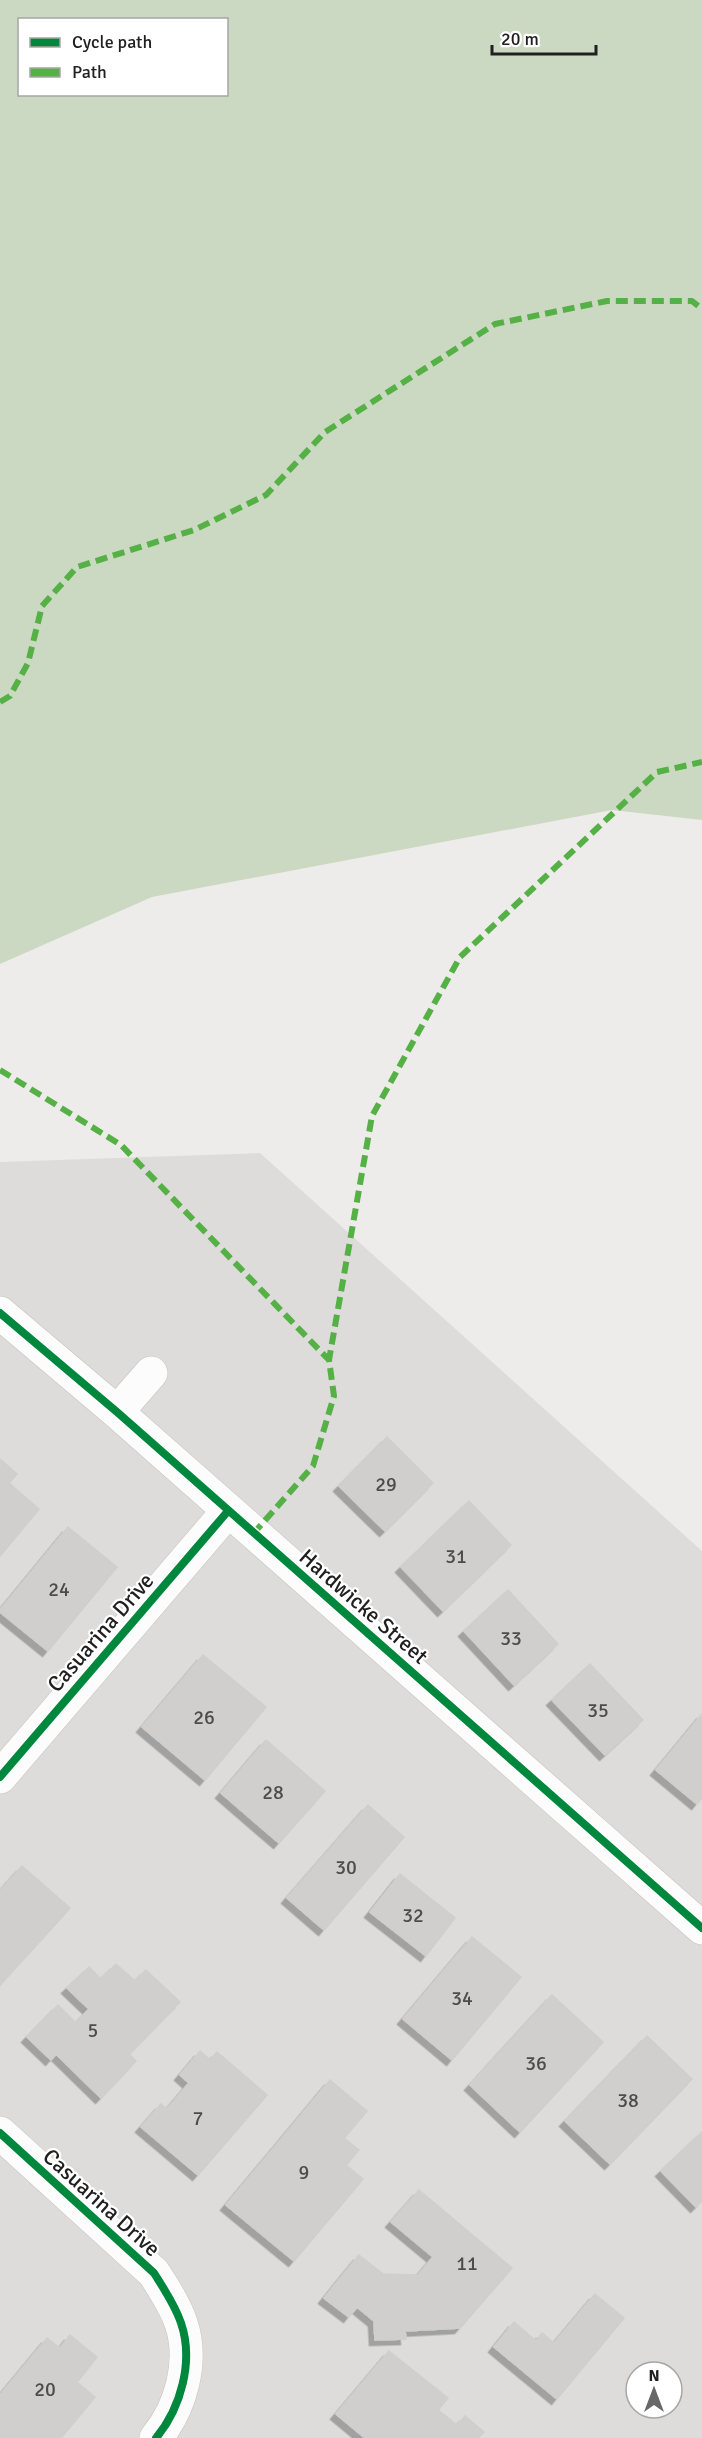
<svg xmlns="http://www.w3.org/2000/svg" width="702" height="2438" font-family="Signika,sans-serif">
	<defs>
		<filter id="shadow"><feDropShadow dx="-5.5" dy="5.5" stdDeviation="0" flood-color="#0004"/></filter>
	</defs>
	<rect width="100%" height="100%" fill="#eeecea"/>
	<!-- residential -->
	<path fill="#dddcdb" fill-rule="evenodd" d="M260 1153 702 1551V2438H0V1162ZM636 2372H672V2408H636Z"/>
	<!-- forest -->
	<path fill="#cbd9c2" fill-rule="evenodd" d="M0 0H702V820L612 810 152 897 0 964ZM20 20H226V94H20Z"/>
	<!-- building -->
	<path fill="#d1cfcd" stroke="#d1cecc" stroke-width="1.5" filter="url(#shadow)" d="M387 1437 433 1483 385 1531 339 1486Z
		M0 1459 17 1474 9 1483 39 1509 0 1556Z
		M469 1501 511 1545 443 1611 401 1567Z
		M68 1527 117 1567 48 1651 0 1612V1610Z
		M508 1590 558 1644 514 1685 464 1631Z
		M203 1655 266 1707 205 1780 142 1727Z
		M590 1664 643 1720 605 1755 552 1700Z
		M702 1714V1798L697 1804 656 1770Z
		M266 1740 325 1791 279 1843 221 1793Z
		M368 1805 404 1837 324 1930 287 1898Z
		M22 1866 70 1908 0 1985V1891Z
		M400 1874 455 1918 426 1956 370 1912Z
		M472 1937 521 1977 452 2060 403 2019Z
		M116 1964 135 1981 146 1970 180 2002 129 2054 136 2061 101 2098 56 2054 51 2060 27 2037 58 2005 76 2023 89 2009 67 1988 89 1967 101 1979Z
		M552 1995 603 2042 520 2132 470 2085Z
		M647 2036 692 2079 610 2164 565 2121Z
		M200 2051 210 2060 217 2052 267 2095 198 2175 141 2127 161 2104 167 2109 189 2083 180 2075Z
		M330 2080 367 2111 344 2138 359 2150 346 2165 363 2179 294 2261 226 2205Z
		M702 2132V2201L696 2207 661 2171Z
		M419 2190 512 2268 460 2328 405 2331 406 2339 375 2340 374 2321 357 2307 349 2317 324 2298 359 2255 383 2274 418 2275 433 2257 391 2222Z
		M595 2294 624 2318 557 2399 494 2347 514 2322 536 2341 542 2333 554 2343Z
		M70 2335 97 2357 77 2382 95 2397 61 2438H0V2395L47 2338 60 2348Z
		M389 2351 448 2398 438 2410 457 2425 465 2416 484 2432 478 2438H365L336 2414Z"/>
	<g fill="none" stroke-linecap="round" stroke-linejoin="round">
		<!-- minor casing -->
		<g stroke="#c4c3c2" stroke-width="34">
			<path id="minor" d="M0 1313 117 1412 702 1928
				M117 1412 151 1373
				M0 1777 228 1511
				M0 2133 154 2273C164 2289 175 2305 181 2323 194 2361 181 2408 156 2438"/>
		</g>
		<!-- minor -->
		<use href="#minor" stroke="#fcfcfc" stroke-width="33"/>
		<!-- quiet -->
		<path stroke="#55b145" stroke-width="6" stroke-dasharray="12 6" stroke-linecap="butt" d="M0 702 10 696 28 663 42 606 77 567 194 530 266 495 325 432 495 324 607 301H692L702 309
			M0 1070 121 1145 329 1360
			M253 1534 313 1466 334 1396 329 1360 372 1116 460 957 657 772 702 762"/>
		<!-- cycleway casing -->
		<g stroke="#fff" stroke-width="11">
			<path id="cycleway" d="M0 1313 117 1412 702 1928
				M0 1777 228 1511
				M0 2133 154 2273C164 2289 175 2305 181 2323 194 2361 181 2408 156 2438"/>
		</g>
		<!-- cycleway -->
		<use href="#cycleway" stroke="#00873e" stroke-width="8"/>
	</g>
	<g text-anchor="middle" stroke-width="4.5" stroke-linejoin="round" paint-order="stroke">
		<!-- number labels -->
		<g font-size="20" fill="#4c4c4b">
			<text x="386" y="1491">29</text>
			<text x="456" y="1563">31</text>
			<text x="59" y="1596">24</text>
			<text x="511" y="1645">33</text>
			<text x="598" y="1717">35</text>
			<text x="204" y="1724">26</text>
			<text x="273" y="1799">28</text>
			<text x="346" y="1874">30</text>
			<text x="413" y="1922">32</text>
			<text x="462" y="2005">34</text>
			<text x="93" y="2037">5</text>
			<text x="536" y="2070">36</text>
			<text x="628" y="2107">38</text>
			<text x="198" y="2125">7</text>
			<text x="304" y="2179">9</text>
			<text x="467" y="2270">11</text>
			<text x="45" y="2396">20</text>
		</g>
		<!-- street labels -->
		<g font-size="22" fill="#202020" stroke="#fff">
			<text transform="translate(364 1606) rotate(41)" y="8">Hardwicke Street</text>
			<text transform="translate(100 1632) rotate(-49)" y="8">Casuarina Drive</text>
			<text transform="translate(102 2202) rotate(42)" y="8">Casuarina Drive</text>
		</g>
	</g>
	<!-- legend -->
	<rect x="18" y="18" width="210" height="78" fill="#ffffff" stroke="#a6a6a6" stroke-width="1.5"/>
	<rect x="30" y="38" width="30" height="9" fill="#00873e" stroke="#a6a6a6" stroke-width="1.5"/>
	<text x="72" y="48" font-size="18" fill="#202020">Cycle path</text>
	<rect x="30" y="68" width="30" height="9" fill="#55b145" stroke="#a6a6a6" stroke-width="1.5"/>
	<text x="72" y="78" font-size="18" fill="#202020">Path</text>
	<!-- north arrow -->
	<g transform="translate(654 2390)"><circle r="28" fill="#ffffff" stroke="#a6a6a6" stroke-width="1.5"/>
	<path d="M0-4.5L10 22L0 15L-10 22Z" fill="#686767"/>
	<text y="-9" font-size="16" font-weight="bold" text-anchor="middle" fill="#202020">N</text>
	</g>
	<!-- scale -->
	<path d="M492 45v9h104v-9" fill="none" stroke="#202020" stroke-width="3"/>
	<text x="501" y="45" font-size="18" fill="#202020" stroke="#ffffff" stroke-width="4.5" paint-order="stroke">20 m</text>
</svg>
